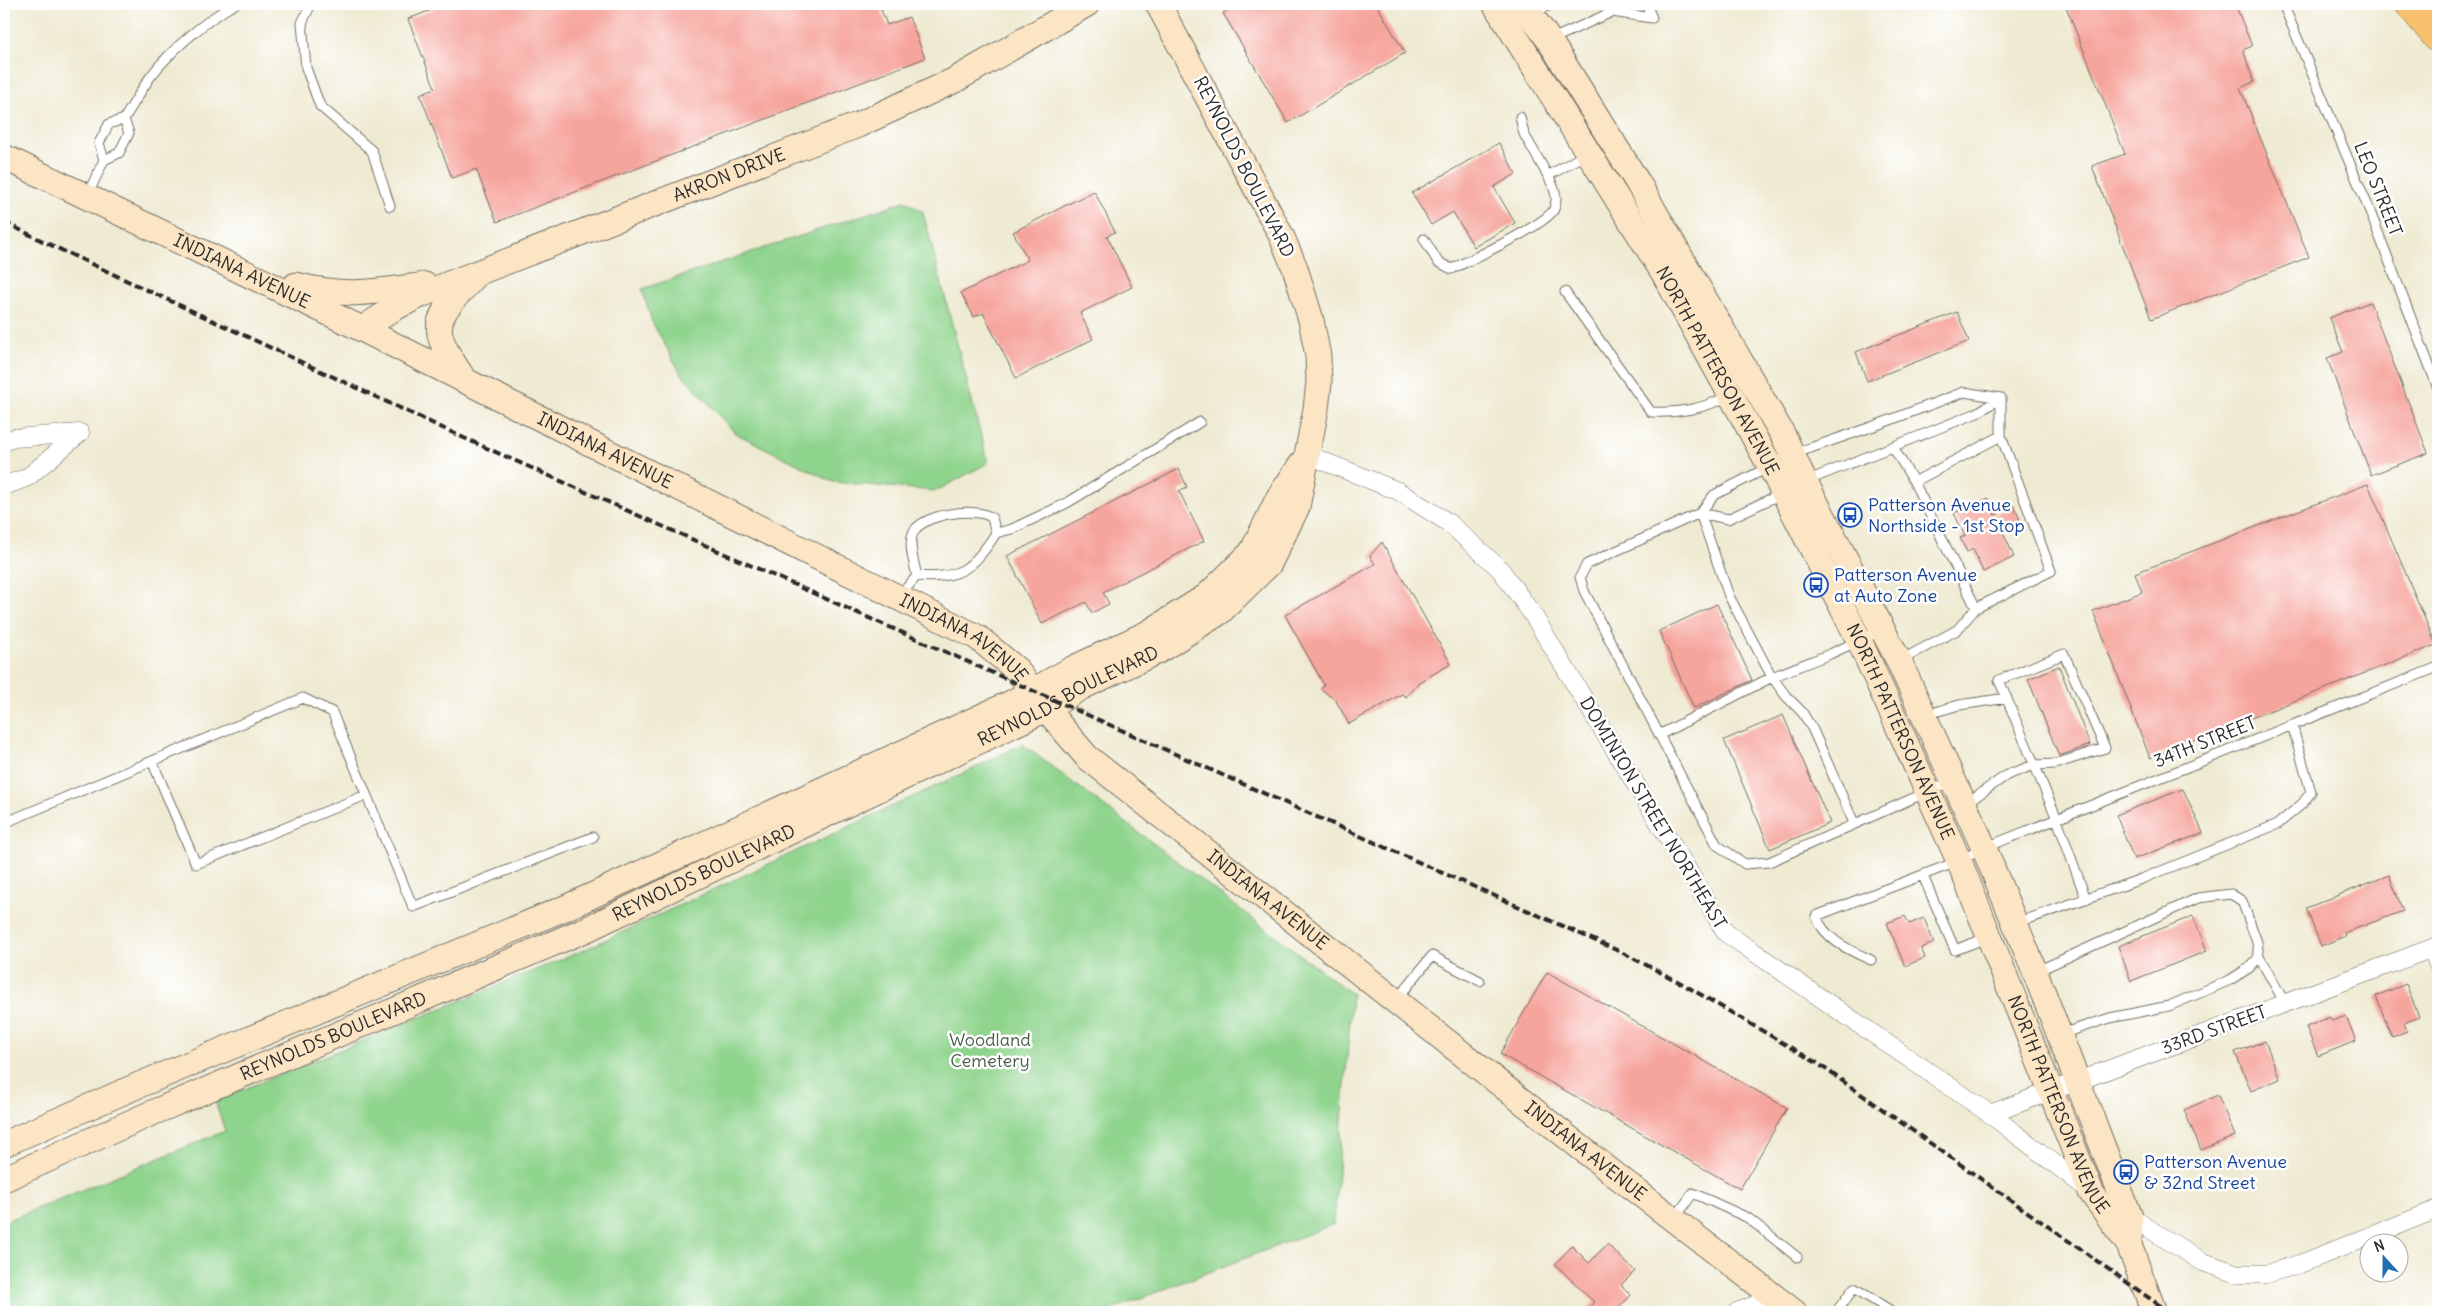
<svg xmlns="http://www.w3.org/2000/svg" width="2442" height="1316" font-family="Delius,sans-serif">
	<rect width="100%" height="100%" fill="#fff"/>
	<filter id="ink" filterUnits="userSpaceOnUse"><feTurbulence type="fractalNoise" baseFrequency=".02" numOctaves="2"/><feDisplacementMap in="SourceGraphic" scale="10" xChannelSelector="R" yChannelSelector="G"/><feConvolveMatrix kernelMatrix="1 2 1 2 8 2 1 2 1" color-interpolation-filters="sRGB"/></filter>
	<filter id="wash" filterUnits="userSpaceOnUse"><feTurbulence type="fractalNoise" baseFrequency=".0096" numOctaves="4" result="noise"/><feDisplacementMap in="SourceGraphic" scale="20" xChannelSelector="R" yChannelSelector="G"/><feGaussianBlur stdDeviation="1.12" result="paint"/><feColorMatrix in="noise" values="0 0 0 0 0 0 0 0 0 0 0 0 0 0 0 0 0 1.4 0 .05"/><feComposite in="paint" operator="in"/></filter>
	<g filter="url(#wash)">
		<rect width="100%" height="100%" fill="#efead2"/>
		<!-- green -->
		<path fill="#8fd48d" stroke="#5d805c" d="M905 201 923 212 988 463 936 491 833 482 735 433 680 372 652 322 642 289Z
			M1022 744 1352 994 1334 1224 1105 1312H4V1222L225 1131 215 1101 577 953 977 767Z"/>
		<g id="blocks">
			<!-- building -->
			<path fill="#f6a59d" d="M447 4H879L887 25 909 17 925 58 497 222 476 169 452 178 420 94 435 88 408 19Z
				M1239 4H1376L1405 53 1288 123 1223 13Z
				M2065 4H2235L2252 46 2243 50 2254 82 2240 88 2309 257 2151 319 2092 166 2125 154Z
				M1499 143 1516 174 1494 187 1515 223 1474 247 1453 212 1431 225 1412 193Z
				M1094 191 1115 232 1107 236 1132 287 1080 313 1093 339 1016 378 983 313 974 317 961 293 1028 260 1013 232Z
				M2370 302 2428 453 2371 475 2327 358 2343 352 2329 318Z
				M1957 312 1969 341 1867 381 1856 352Z
				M1179 469 1187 487 1179 491 1204 541 1103 592 1109 604 1092 613 1086 602 1042 624 1007 556Z
				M2368 484 2436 645 2150 758 2093 611 2142 592 2135 573Z
				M1988 498 1995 515 2014 506 2022 524 2003 532 2014 557 1983 572 1973 549 1967 552 1960 538 1965 536 1954 513Z
				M1382 542 1451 664 1419 682 1406 697 1402 694 1349 724 1336 701 1321 689 1324 685 1285 615 1375 564 1370 556Z
				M1717 604 1752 680 1694 708 1659 631Z
				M2059 666 2090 745 2059 756 2028 679Z
				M1783 715 1830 823 1770 849 1724 740Z
				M2183 789 2203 833 2134 859 2116 815Z
				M2389 875 2403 911 2344 933 2345 936 2321 946 2306 908Z
				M1905 916 1909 924 1924 918 1934 943 1921 948 1925 958 1905 966 1887 923Z
				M2193 916 2207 951 2131 981 2118 946Z
				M1547 972 1787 1108 1740 1189 1500 1054Z
				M2406 984 2419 1017 2404 1023 2407 1031 2392 1037 2376 996Z
				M2346 1016 2356 1041 2318 1056 2306 1027 2330 1017 2332 1021Z
				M2265 1041 2280 1079 2251 1091 2235 1052Z
				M2218 1095 2235 1136 2201 1150 2184 1110Z
				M1607 1244 1635 1271 1621 1285 1631 1295 1615 1312H1584L1594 1302 1555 1264 1572 1246 1589 1263Z"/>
		</g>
	</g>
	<g filter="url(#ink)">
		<use href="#blocks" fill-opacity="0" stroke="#706e65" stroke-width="1"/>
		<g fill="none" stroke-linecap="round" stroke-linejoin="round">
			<!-- lane casing -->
			<g stroke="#706e65" stroke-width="11">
				<path id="lane" d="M311 4 302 23 306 68 320 106 372 151 390 206
					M1646 4 1652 18
					M2283 4 2369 209 2438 388
					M1532 12 1553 4
					M1550 40 1612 12 1652 18
					M1520 117 1524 134 1548 176
					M124 119C133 105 141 90 151 76 170 51 207 19 235 4
					M87 196 104 160 119 153 129 133 124 119 109 124 99 143 104 160
					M1424 239 1438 262 1452 269C1471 259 1547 225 1554 209 1559 198 1554 187 1548 176L1586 154
					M1565 292 1651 412C1680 413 1704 409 1730 395
					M1893 447 1914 482 1976 608
					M1793 454 1877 425 1964 392 2001 398
					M1769 467 1714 495 1700 513 1587 564 1580 577 1584 591 1717 845 1745 864 1769 862 1952 781
					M1806 481 1977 413 2001 398
					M1914 482 2001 436
					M1700 513 1729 596 1772 677 1786 696 1802 712 1813 730 1854 823
					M1700 513 1728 519 1783 493
					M996 533 1012 529 1067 503 1200 422
					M900 595 917 576C914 563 908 545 913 533 921 514 977 506 992 518L996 533C973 569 959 580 917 576
					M1901 660 1957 630 1976 608 2051 571 2001 436V398
					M1925 715 1959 705 2007 698
					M1659 735 1772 677 1830 654 1882 630
					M152 761 196 864 366 795
					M1965 804 2007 775 2034 765 2055 764 2105 748 2064 654 1999 680 2057 819 2086 899
					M4 823 303 698 332 712 413 907 593 837
					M1923 876 1955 950 1989 937
					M2017 923 2144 878 2278 824 2302 804 2311 792 2292 725
					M1871 960C1849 950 1825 940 1816 916L1959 861 1984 848 2438 667
					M2035 972 2198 898 2231 894 2242 901 2257 942 2259 957 2285 1003
					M1397 999 1432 956 1480 981
					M2061 1034 2110 1018 2169 1006 2230 980 2249 968 2259 957
					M1675 1218 1693 1193 1748 1218 1797 1257
					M1836 1312 1854 1288 1893 1312"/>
			</g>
			<!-- street casing -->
			<g stroke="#706e65" stroke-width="19">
				<path id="street" d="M4 442 14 438 80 433
					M1308 455 1398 491 1449 523 1500 569 1533 615 1726 933 1990 1114 2090 1191
					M4 486 28 477 80 433
					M2432 948 2438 965
					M1990 1114 2438 946
					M2122 1212 2203 1262 2238 1274H2266L2300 1264 2438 1209
					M1737 1312 1774 1298 1778 1307"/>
			</g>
			<!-- secondary casing -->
			<g stroke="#706e65" stroke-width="27">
				<g id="secondary">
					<path id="s1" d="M1495 4 1663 272 1770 466 1859 640 1959 861 2091 1192 2129 1245 2154 1312"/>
					<path d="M1523 4 1549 40 1638 183 1784 437 1805 482 1899 661 1984 848 2035 972 2130 1217 2129 1245"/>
					<path id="s2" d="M4 157 362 329 977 637 1017 670 1046 709 1087 757 1609 1170 1794 1312"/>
					<path d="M296 285C345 298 375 292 425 285"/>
					<path id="s3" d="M362 329 396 307 423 294 858 125 955 80 1087 4"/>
					<path d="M463 378C428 326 432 321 474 277"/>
					<path d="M4 1144 139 1085 565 908 1013 702 1072 669 1148 633 1207 596 1252 552 1279 497 1301 465"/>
					<path id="s4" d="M4 1179 152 1113 587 929 1046 709 1082 687 1158 651 1220 612 1269 564 1297 507 1316 409 1319 382 1318 356 1311 320 1295 268 1281 235 1158 4"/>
				</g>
			</g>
			<!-- highway casing -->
			<g stroke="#706e65" stroke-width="29">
				<path id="highway" d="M2409 4 2438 39"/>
			</g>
			<!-- lane -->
			<use href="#lane" stroke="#fff" stroke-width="9"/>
			<!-- street -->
			<use href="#street" stroke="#fff" stroke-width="18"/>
			<!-- secondary -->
			<use href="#secondary" stroke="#fce5c4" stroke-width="25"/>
			<!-- highway -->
			<use href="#highway" stroke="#f8bf6c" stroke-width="28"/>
			<!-- rail -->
			<path stroke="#2b2b2b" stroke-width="4" stroke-dasharray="8 4" stroke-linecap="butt" d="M4 222 55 247 464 438 1621 952 1681 983 1817 1063 2169 1312"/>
		</g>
	</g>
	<!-- icons -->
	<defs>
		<g id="bus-ring" transform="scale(1.25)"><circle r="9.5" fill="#fff" stroke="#1a4fb4" stroke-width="1.5"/><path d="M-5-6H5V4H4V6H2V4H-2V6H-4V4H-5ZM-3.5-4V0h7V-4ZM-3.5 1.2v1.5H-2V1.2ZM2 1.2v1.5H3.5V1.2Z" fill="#1a4fb4"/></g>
	</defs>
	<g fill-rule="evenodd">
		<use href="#bus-ring" x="1850" y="515"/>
		<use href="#bus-ring" x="1816" y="585"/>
		<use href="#bus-ring" x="2126" y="1172"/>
	</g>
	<g text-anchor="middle" stroke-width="5" stroke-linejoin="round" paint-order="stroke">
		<!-- street labels -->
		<g font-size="18" fill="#2b2b2b" stroke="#fff">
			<text transform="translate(1244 167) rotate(63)" y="6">REYNOLDS BOULEVARD</text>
			<text dy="6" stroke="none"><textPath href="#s3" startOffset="399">AKRON DRIVE</textPath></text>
			<text transform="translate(2378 189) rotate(68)" y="6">LEO STREET</text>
			<text dy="6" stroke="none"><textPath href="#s2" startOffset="264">INDIANA AVENUE</textPath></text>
			<text dy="6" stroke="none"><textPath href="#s1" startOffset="429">NORTH PATTERSON AVENUE</textPath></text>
			<text dy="6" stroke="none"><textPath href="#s2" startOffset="669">INDIANA AVENUE</textPath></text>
			<text dy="6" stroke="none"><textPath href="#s2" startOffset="1074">INDIANA AVENUE</textPath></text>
			<text dy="6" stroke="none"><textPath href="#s4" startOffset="1169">REYNOLDS BOULEVARD</textPath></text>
			<text dy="6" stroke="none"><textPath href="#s1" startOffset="834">NORTH PATTERSON AVENUE</textPath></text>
			<text transform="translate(2205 742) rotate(-22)" y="6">34TH STREET</text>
			<text transform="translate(1653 813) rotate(59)" y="6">DOMINION STREET NORTHEAST</text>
			<text dy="6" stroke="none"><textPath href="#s4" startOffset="764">REYNOLDS BOULEVARD</textPath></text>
			<text dy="6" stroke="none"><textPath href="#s2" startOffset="1479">INDIANA AVENUE</textPath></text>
			<text transform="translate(2214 1030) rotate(-20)" y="6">33RD STREET</text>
			<text dy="6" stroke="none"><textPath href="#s4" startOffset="359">REYNOLDS BOULEVARD</textPath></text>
			<text dy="6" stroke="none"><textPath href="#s1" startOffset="1239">NORTH PATTERSON AVENUE</textPath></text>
			<text dy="6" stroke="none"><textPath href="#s2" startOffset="1884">INDIANA AVENUE</textPath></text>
		</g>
		<!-- transit labels -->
		<g font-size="18" fill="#164399" stroke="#fff" text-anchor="start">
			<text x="1868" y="511">Patterson Avenue<tspan x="1868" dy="21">Northside - 1st Stop</tspan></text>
			<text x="1834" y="581">Patterson Avenue<tspan x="1834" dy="21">at Auto Zone</tspan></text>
			<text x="2144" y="1168">Patterson Avenue<tspan x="2144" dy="21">&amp; 32nd Street</tspan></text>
		</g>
		<!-- park labels -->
		<g font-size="18" fill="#495e48" stroke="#fff">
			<text x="990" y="1046">Woodland<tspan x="990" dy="21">Cemetery</tspan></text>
		</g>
	</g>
	<!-- margin -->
	<rect width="2442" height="1316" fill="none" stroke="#fff" stroke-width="20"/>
	<!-- north arrow -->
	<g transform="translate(2384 1258) rotate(339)"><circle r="24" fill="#ffffff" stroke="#aaaaaa"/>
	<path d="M0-4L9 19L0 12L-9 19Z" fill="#1f6fb2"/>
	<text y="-8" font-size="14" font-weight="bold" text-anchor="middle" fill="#2b2b2b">N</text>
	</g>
</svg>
